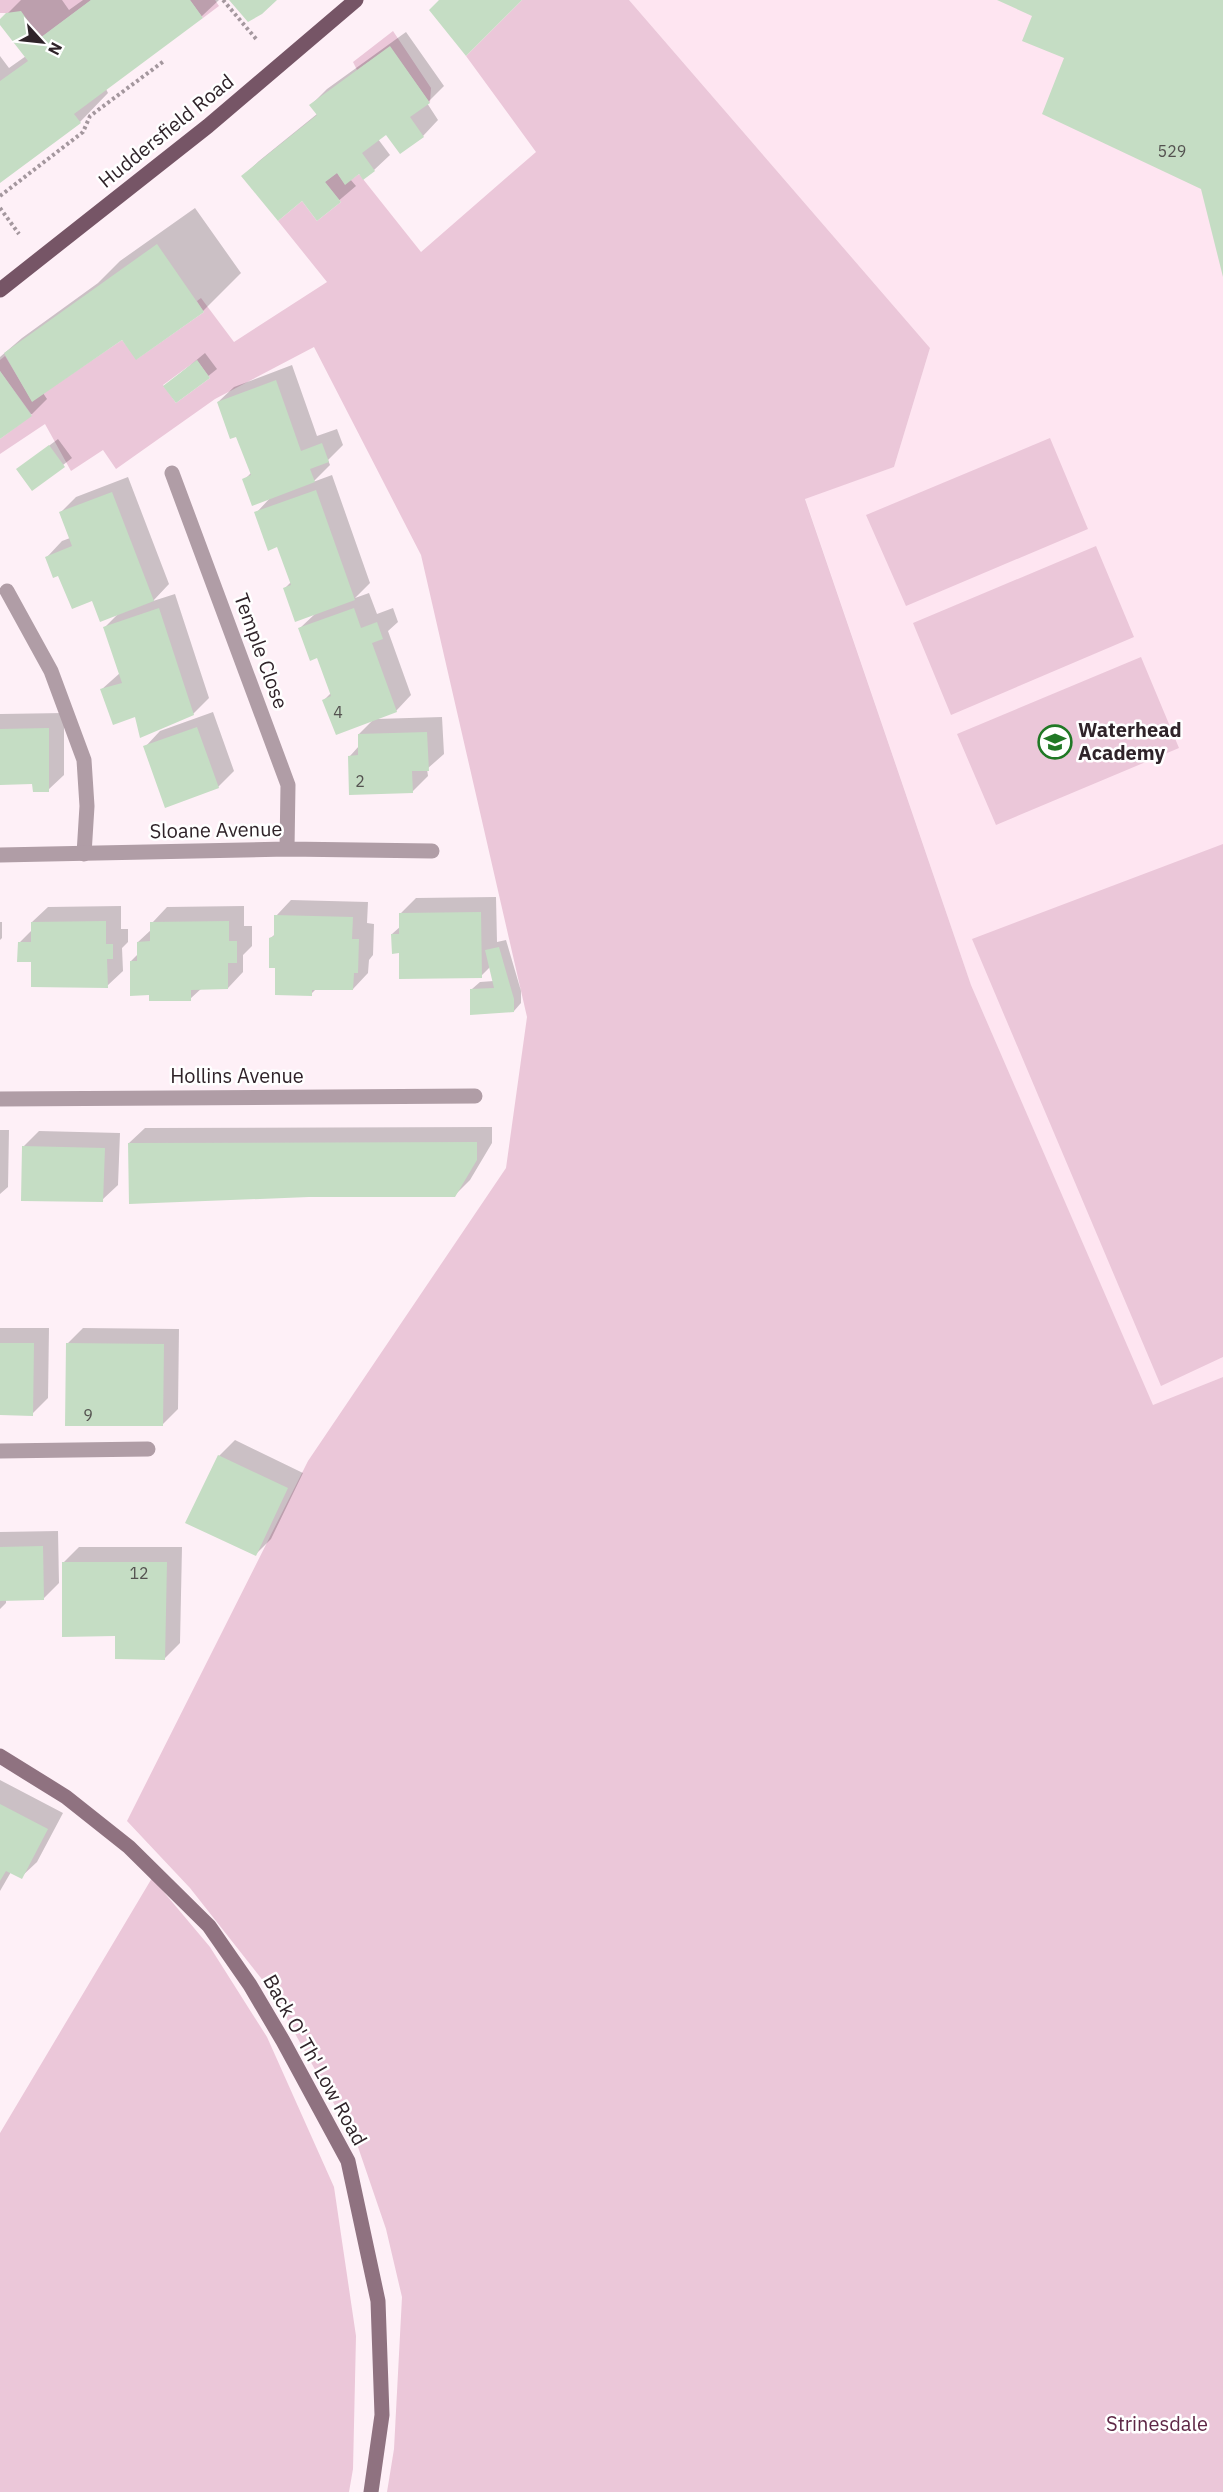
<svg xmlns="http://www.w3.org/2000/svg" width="1223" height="2492" font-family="'IBM Plex Sans',sans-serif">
	<rect width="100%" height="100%" fill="#fef0f7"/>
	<!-- built -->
	<path fill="#fee5f1" d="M629 0H1223V1377L1153 1406 971 985 805 498 894 467 930 348Z"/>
	<!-- green -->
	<path fill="#ebc7d9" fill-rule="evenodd" d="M0 0H91L40 38 6 13H0Z
		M190 0H215L219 6 203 18Z
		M522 0H629L930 348 894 467 805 499 971 985 1153 1405 1223 1377V2492H387L394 2449 402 2297 386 2229 358 2147 272 1992 190 1888 127 1821 308 1461 506 1168 527 1017 421 555 314 347 215 399 116 469 103 450 71 471 45 424 0 454V439L32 415 0 371V360L5 356 32 401 122 340 137 359 204 312 197 301 201 298 234 342 327 282 278 221 302 201 317 221 341 202 325 182 337 173 345 184 359 174 421 252 536 152 466 56ZM197 360 210 378 176 403 163 385Z
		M393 31 431 88 430 103 390 47 357 70 353 62Z
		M1050 438 1088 529 906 606 866 515Z
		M1096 546 1134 637 951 715 913 623Z
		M1141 657 1179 748 996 825 957 734Z
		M1223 844V1357L1161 1386 972 939Z
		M152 1878 210 1947 267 2037 334 2187 356 2336 353 2469 349 2492H0V2133Z"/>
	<!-- shadow -->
	<path fill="#0003" d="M21 0H62L69 10 83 0H219L202 16 106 89 108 93 80 122 0 181V56L9 68 26 56 0 21Z
		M406 32 444 86 427 103 438 120 423 136 387 133 378 139 390 155 374 170 359 172 350 179 356 186 317 219 302 199 243 176 259 161 317 114 311 105 327 89Z
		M195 208 241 273 203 311 122 337 43 393 47 399 32 414 0 437V357L22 338 98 283 120 261Z
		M205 353 217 369 177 401 165 386Z
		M292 365 317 436 337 429 343 445 328 460 330 465 313 482 332 475 370 583 355 598 369 593 377 614 393 608 398 622 388 631 411 695 396 711 376 719 442 717 444 754 427 769 428 776 412 792 350 756 359 746V734L375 718 324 700 332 692 318 656 300 628 316 613 285 588 291 582 278 545 256 513 271 497 244 480 252 472 237 435 218 402 234 387Z
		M58 439 72 458 32 489 18 469Z
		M128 477 169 584 153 601 175 594 209 698 193 714 136 715 102 689 120 673 105 627 118 614 93 599 59 574 47 557 62 541 70 538 60 513 76 497Z
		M213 712 234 771 218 787 145 747 160 731Z
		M64 713V775L48 790 34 783 0 784V714Z
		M496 897 497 942 506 940 521 991V1003L514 1011 472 989 480 982 494 981 490 967 481 976 400 952 392 934 401 926V913L416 898Z
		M291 900 368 902 367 923 374 924 373 955 369 960 368 973 353 989 317 988 311 994 277 966 271 938 276 933V916Z
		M121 906V929H128V942L122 948 123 971 107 986 33 960 19 943 32 930V922L48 907Z
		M244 906V926H252V946L243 955V972L228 988H202L190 999 150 994 131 961 138 954V942L152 929V923L167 907Z
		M0 922H2V938L0 940Z
		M492 1127V1143L470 1180 454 1196 129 1143 145 1128Z
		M0 1130H9L8 1187 0 1194Z
		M39 1131 120 1133 118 1185 102 1200 23 1147Z
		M0 1328H49L48 1398 32 1414H0Z
		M83 1328 179 1329 178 1409 162 1425 68 1343Z
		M235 1440 303 1473 271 1539 255 1555 219 1456Z
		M58 1531 59 1583 44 1598 6 1599V1603L0 1609V1532Z
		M79 1547H182L180 1643 165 1658 117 1635 63 1563Z
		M0 1780 63 1813 37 1862 21 1877 11 1872 0 1891Z"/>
	<!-- building -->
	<path fill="#c5ddc4" d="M91 0H190L203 18 74 114 81 123 0 183V81L28 61 0 25V19L6 13 21 11 40 38Z
		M229 0H277L262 14 248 22Z
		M439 0H522L466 56 429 10Z
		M997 0H1223V277L1201 189 1042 114 1064 58 1022 41 1032 16Z
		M390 46 430 103 410 117 424 137 400 154 386 135 362 153 375 171 363 180 359 174 345 185 337 173 325 182 341 202 317 221 302 201 278 221 241 176 317 115 309 105Z
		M157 244 204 312 136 360 122 340 32 402 4 353Z
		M197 360 210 378 176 403 163 386Z
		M0 371 32 416 0 439Z
		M276 380 301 451 322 443 329 462 310 469 315 482 252 506 242 479 251 475 236 437 230 439 217 402Z
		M49 445 65 467 32 491 16 469Z
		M316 490 355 600 295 622 283 588 291 585 277 547 268 551 254 512Z
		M112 492 154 601 100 622 92 601 72 609 58 576 53 578 45 557 72 546 59 512Z
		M159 608 194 715 140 738 135 717 113 725 100 689 122 683 103 627Z
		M354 608 361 628 377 622 383 639 372 643 397 712 336 735 322 700 331 696 317 658 310 661 298 628Z
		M197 727 219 788 165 808 143 746Z
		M49 728V792H33L32 784 0 785V729Z
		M427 732 429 771H412L413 793 349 795 348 756 358 755V734Z
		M481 912 482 978 399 979V953L392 954 391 934H399V913Z
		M274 915 353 917 352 939H359L358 973H354L353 990H312V996L275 995V968H269V938L274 936Z
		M106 921V944H113V959H107L108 988 31 987V962H17L18 942H31V922Z
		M229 921V941H237V963H228V989L191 990V1001H149V995L130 996V961H137V942L150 941V922Z
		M499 947 514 999V1012L470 1015V989L494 988 485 950Z
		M477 1142V1160L455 1197H309L129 1204 128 1143Z
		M22 1146 105 1148 103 1202 21 1201Z
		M0 1343H34L33 1416 0 1415Z
		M66 1343 164 1344 163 1426H65Z
		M218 1455 288 1488 256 1556 185 1523Z
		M43 1546 44 1600 0 1601V1547Z
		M62 1562H167L165 1660 115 1659V1636L62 1637Z
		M0 1804 48 1829 22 1879 6 1871 0 1881Z"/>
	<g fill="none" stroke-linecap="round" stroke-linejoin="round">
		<!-- path -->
		<path stroke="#a4979e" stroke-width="4" stroke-dasharray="3 3" stroke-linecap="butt" d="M223 0 257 40
			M0 196 83 132 90 116 164 61
			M0 208 19 234"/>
		<!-- lane -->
		<path stroke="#b09da6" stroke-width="15" d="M7 591 51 671 84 760 87 806 84 854"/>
		<!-- street -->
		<path stroke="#b09da6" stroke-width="15" d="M172 473 288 785 287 849
			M0 855 287 849 432 851
			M0 1099 475 1096
			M0 1451 148 1449"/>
		<!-- secondary -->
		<path stroke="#8f7280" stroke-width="15" d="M0 1756 66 1797 129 1847 209 1926 250 1985 283 2041 348 2161 378 2301 382 2415 371 2492"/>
		<!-- primary -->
		<path stroke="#765566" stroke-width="15" d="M0 290 208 126 356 0"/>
	</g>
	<!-- icons -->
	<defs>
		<g id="school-ring" transform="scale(1.725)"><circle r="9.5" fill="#fff" stroke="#207825" stroke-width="1.5"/><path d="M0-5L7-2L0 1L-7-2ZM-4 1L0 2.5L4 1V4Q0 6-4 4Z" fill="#207825"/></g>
	</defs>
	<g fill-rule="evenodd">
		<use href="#school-ring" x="1055" y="742"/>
	</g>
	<g text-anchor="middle" stroke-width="5" stroke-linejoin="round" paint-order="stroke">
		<!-- number labels -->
		<g font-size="16" fill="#545250">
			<text x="1172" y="157">529</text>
			<text x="338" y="718">4</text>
			<text x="360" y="787">2</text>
			<text x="88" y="1421">9</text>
			<text x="139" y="1579">12</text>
		</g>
		<!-- street labels -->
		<g font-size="20" fill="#2f2329" stroke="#fff">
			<text transform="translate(166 131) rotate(-39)" y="7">Huddersfield Road</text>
			<text transform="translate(261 651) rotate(70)" y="7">Temple Close</text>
			<text transform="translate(216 830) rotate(-1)" y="7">Sloane Avenue</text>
			<text x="237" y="1083">Hollins Avenue</text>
			<text transform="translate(315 2060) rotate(61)" y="7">Back O' Th' Low Road</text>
		</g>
		<!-- poi labels -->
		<g font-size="20" font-weight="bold" fill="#2f2329" stroke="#fff" text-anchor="start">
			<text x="1078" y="737">Waterhead<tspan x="1078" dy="23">Academy</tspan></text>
		</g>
		<!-- park labels -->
		<g font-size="20" fill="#5e2746" stroke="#fff">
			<text x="1157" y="2431">Strinesdale</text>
		</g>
	</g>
	<!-- north arrow -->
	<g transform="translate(42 42) rotate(117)" stroke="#ffffff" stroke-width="4.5" paint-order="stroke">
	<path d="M0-4.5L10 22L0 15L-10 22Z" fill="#2f2329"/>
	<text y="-9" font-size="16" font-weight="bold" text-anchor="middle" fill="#2f2329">N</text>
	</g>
</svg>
